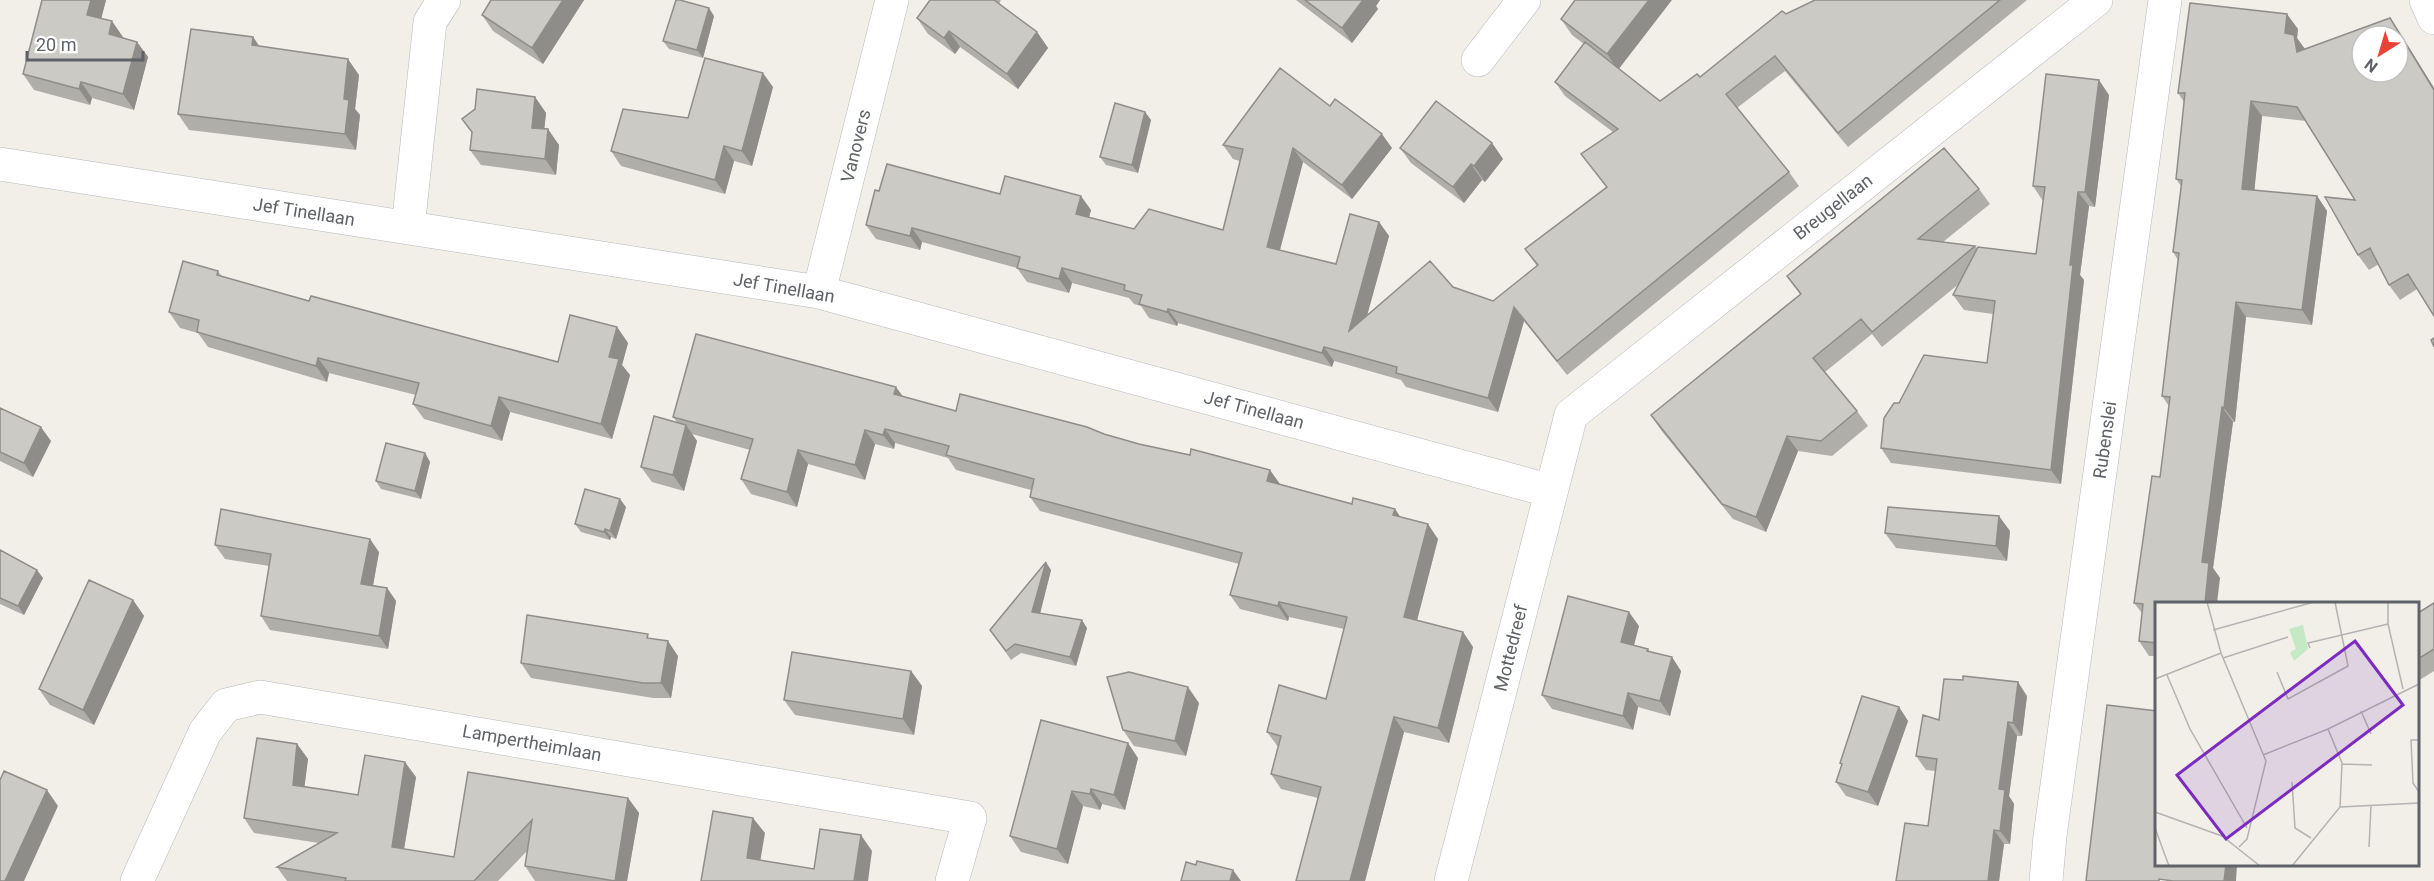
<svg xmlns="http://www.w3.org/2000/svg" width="2434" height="881" font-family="Roboto,sans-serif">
	<rect width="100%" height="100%" fill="#f1efe8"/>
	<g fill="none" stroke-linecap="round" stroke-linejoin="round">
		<!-- minor casing -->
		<g stroke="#b5b8bc" stroke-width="34">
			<path id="minor" d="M2426 0 2434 18
				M1478 60 1524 0
				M0 164 819 292 1551 491
				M408 228 430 22 444 0
				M819 292 892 0
				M137 881 205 732 226 705 260 697 970 818 952 881
				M1451 881 1571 415 2096 0
				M2046 881 2050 836 2165 0"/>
		</g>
		<!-- minor -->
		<use href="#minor" stroke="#fff" stroke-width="33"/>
	</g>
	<!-- wall -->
	<path fill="#afaea9" d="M106 0 101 19 123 38 137 42 148 57 134 110 92 98 90 105 34 90 23 74Z
		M491 0H584L543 64 493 31 482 15Z
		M930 0H1001L999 4 1037 32 1048 48 1018 89 960 47 955 54 928 34 917 18Z
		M1296 0H1380L1376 6 1378 9 1352 43Z
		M1575 0 1619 69 1660 101 1700 77 1786 14 1815 0H2027L1848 147 1785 71 1737 108 1789 172 1799 186 1567 375 1524 321 1498 412 1406 387 1401 380 1334 361 1332 367 1178 323 1177 326 1149 318 1141 306 1134 304 1129 298 1072 283 1069 293 1027 282 1017 268 922 242 920 250 876 239 866 225 879 191 1000 194 1091 210 1089 217 1134 229 1223 230 1240 161 1233 159 1223 145 1330 106 1392 148 1352 199 1303 162 1280 250 1336 264 1379 222 1389 236 1367 315 1453 287 1493 301 1537 266 1525 249 1606 187 1581 154 1613 132 1565 96 1555 82 1584 44 1572 35 1561 19Z
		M714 16 703 58 669 49 663 41Z
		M2390 18 2400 33 2434 88V316L2417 289 2400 300 2389 285 2379 264 2369 270 2358 255 2355 200 2306 121 2262 116 2254 191 2317 196 2327 211 2312 325 2246 317 2235 422H2233L2213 568 2220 578 2157 603V656H2149L2139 641 2142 613 2134 603 2160 477 2169 406 2162 396 2178 260 2173 252 2181 186 2176 179 2184 102 2178 93 2298 29 2297 38 2304 49Z
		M253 37 259 46 359 75 355 109 360 115 356 150 189 130 178 114Z
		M773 87 752 166 734 161 725 194 621 166 611 151 688 118Z
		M2109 95 2095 207 2089 206 2080 275 2084 280 2061 484 1891 463 1881 448 1899 403 1987 363 1993 314 1964 310 1953 295 1960 283 1882 347 1872 334 1825 372 1857 411 1868 426 1832 456 1798 451 1766 532 1733 519 1661 430 1651 415 1800 294 1787 276 1979 189 1990 204 1943 242 1975 246 1977 248 2036 254 2043 201 2033 186Z
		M535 97 546 113 544 129 559 145 556 175 481 165 470 150 472 133 462 119Z
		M1145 112 1151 120 1138 173 1106 165 1100 157Z
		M1492 143 1503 159 1485 182 1482 180 1464 203 1411 163 1400 148Z
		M218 271 222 277 309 301 558 362 617 327 628 343 622 365 630 375 612 439 510 412 502 441 424 419 413 404 416 395 329 373 327 382 208 347 198 333 180 328 169 312Z
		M903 397 956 411 1104 434 1352 504 1395 509 1400 517 1438 539 1417 620 1463 632 1473 647 1449 743 1404 732 1365 881H1296L1318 798 1281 789 1271 774 1278 747 1267 732 1326 699 1344 629 1289 617 1288 621 1240 609 1230 595 1239 564 1040 511 1030 497 1031 490 956 470 948 458 895 443 894 449 875 444 865 480 808 464 797 507 751 494 741 479 750 450 692 434 697 441 684 491 652 482 641 467 677 422 673 417Z
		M0 408 51 441 33 477 0 461Z
		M425 453 430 462 421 499 381 489 376 481Z
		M626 507 616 539 611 537 610 540 581 532 575 524Z
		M2010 531 2007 561 1896 548 1885 533Z
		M215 545 379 552 373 585 387 588 396 601 388 649 270 630 261 616 269 566 225 559Z
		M0 550 43 578 24 615 0 604Z
		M1051 570 1040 614 1087 628 1076 666 1021 653 1011 660 990 630Z
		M133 600 144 616 94 725 50 705 39 689Z
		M2434 603V671L2418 681V613Z
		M1639 626 1634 645 1648 649 1650 652 1681 671 1670 716 1638 707 1633 730 1552 709 1542 695Z
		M651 638 678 656 671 698H653L531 678 521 663Z
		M911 671 922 686 914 735 795 715 784 700Z
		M2027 696 2022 736H2017L2009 796 2014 804 2010 844H2004L1999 881H1896L1928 826 1936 771 1926 770 1916 756 1939 720Z
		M1199 703 1186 756 1134 746 1123 730Z
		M1899 707 1908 721 1878 806 1846 796 1836 782 1842 766 1840 763Z
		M1041 720 1138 758 1125 810 1102 804 1100 810 1083 806 1068 864 1021 852 1010 836Z
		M297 744 308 759 304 787 358 795 416 777 404 849 454 857 468 772 628 798 639 813 627 881H535L525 866 527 851 498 881H287L277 867 319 843 254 833 244 818Z"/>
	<!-- shaded-wall -->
	<path fill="#8f8d8a" d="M91 0H106L98 31 87 15Z
		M563 0H584L543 64 532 48Z
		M1363 0H1380L1376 6 1378 9 1352 43 1342 28Z
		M1649 0H1672L1618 70 1607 54Z
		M709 8 714 16 703 58 697 50Z
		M2287 14 2298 29 2297 38 2305 49 2307 66 2285 33Z
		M2390 18 2400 33 2434 88V90Z
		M112 21 123 37 120 50 109 34Z
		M949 31 960 47 955 54 944 38Z
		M1037 32 1048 48 1018 89 1007 74Z
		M253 37 264 53 252 45Z
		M137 42 148 57 134 110 123 94Z
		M348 59 359 75 355 109 360 115 356 150 345 134 344 99Z
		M763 73 773 87 752 166 742 151Z
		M2099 80 2109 95 2095 207 2085 192Z
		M81 82 92 98 90 105 79 89Z
		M535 97 546 113 543 143 532 128Z
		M2251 101 2262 116 2253 204 2242 189Z
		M1145 112 1151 120 1138 173 1132 165Z
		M548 129 559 145 556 175 545 159Z
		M1382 134 1392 148 1352 199 1342 185Z
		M1492 143 1503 159 1485 182 1474 166Z
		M724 146 734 161 725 194 715 180Z
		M1293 148 1303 162 1277 261 1267 247Z
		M1471 164 1482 180 1464 203 1453 187Z
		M2078 192 2089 206 2080 275 2084 280 2061 484 2051 470 2070 265Z
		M1081 196 1091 210 1086 228 1076 214Z
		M2317 196 2327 211 2312 325 2302 310Z
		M1379 222 1389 236 1359 345 1349 331Z
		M912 228 922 242 920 250 910 236Z
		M1062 268 1072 283 1069 293 1059 279Z
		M2236 302 2246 317 2235 422 2224 408Z
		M1514 307 1524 321 1498 412 1488 398Z
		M1168 309 1178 323 1177 326 1167 312Z
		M617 327 628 343 622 365 630 375 612 439 601 424 609 357Z
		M1324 347 1334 361 1332 367 1322 353Z
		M318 358 329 373 327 382 316 366Z
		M896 387 907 402 894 394Z
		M499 397 510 412 502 441 491 426Z
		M2222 407 2233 422 2213 568 2220 578 2217 603H2205L2202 562Z
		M686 425 697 441 684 491 673 475Z
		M41 427 51 441 33 477 24 463Z
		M885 429 895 443 894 449 883 435Z
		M865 430 875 444 865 480 855 465Z
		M1787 436 1798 451 1766 532 1756 517Z
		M798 450 808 464 797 507 787 492Z
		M425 453 430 462 421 499 415 491Z
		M1270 470 1280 484 1267 481Z
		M620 499 626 507 616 539 610 531Z
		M1395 509 1405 524 1393 515Z
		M1999 516 2010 531 2007 561 1996 546Z
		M1428 524 1438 539 1414 632 1404 617Z
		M605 529 611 537 610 540 604 532Z
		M370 539 379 552 371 597 361 584Z
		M1046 562 1051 570 1038 621 1032 612Z
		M37 570 43 578 24 615 18 606Z
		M387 588 396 601 388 649 379 636Z
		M133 600 144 616 94 725 83 710Z
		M1279 602 1289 617 1288 621 1278 606Z
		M1629 612 1639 626 1631 656 1621 642Z
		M1082 620 1087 628 1076 666 1070 657Z
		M1463 632 1473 647 1449 743 1438 728Z
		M668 641 678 656 671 698 661 683Z
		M1672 657 1681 671 1670 716 1660 701Z
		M911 671 922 686 914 735 903 719Z
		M2018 682 2027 696 2022 736 2013 723Z
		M1188 687 1199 703 1186 756 1175 741Z
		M1628 693 1638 707 1633 730 1623 716Z
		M1899 707 1908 721 1878 806 1868 792Z
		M1394 717 1404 732 1365 881H1350Z
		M2008 722 2017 736 2009 796 2014 804 2010 844 2000 831 1999 789Z
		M1128 743 1138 758 1125 810 1114 795Z
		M297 744 308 759 303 799 293 785Z
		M405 762 416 777 402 861 392 847Z
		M1091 789 1102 804 1100 810 1090 794Z
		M47 790 58 806 24 881H5Z
		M1072 791 1083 806 1068 864 1057 849Z
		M628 798 639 813 627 881H615Z
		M753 818 765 833 758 874 747 858Z
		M1994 830 2004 844 1999 881H1988Z
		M861 835 872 851 868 881H854Z
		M2226 864H2237L2236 881H2224Z
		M1233 870 1241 881H1230Z"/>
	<!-- building -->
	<path fill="#cccac5" stroke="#8f8d8a" stroke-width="1.5" fill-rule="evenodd" d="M42 0H91L87 15 112 21 109 34 137 42 123 94 81 82 79 89 23 74Z
		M491 0H563L532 48 482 15Z
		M676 0H680L709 8 697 50 663 41Z
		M930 0H994L1037 32 1007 74 949 31 944 38 917 18Z
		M1305 0H1363L1342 28Z
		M1575 0H1649L1607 54 1561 19Z
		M1815 0H2000L1838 133 1775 56 1726 94 1789 172 1557 361 1514 307 1488 398 1396 373 1397 367 1324 347 1322 353 1168 309 1167 312 1139 304 1142 295 1124 290 1125 285 1062 268 1059 279 1017 268 1020 257 912 228 910 236 866 225 875 190 879 191 887 164 1000 194 1005 176 1081 196 1076 214 1134 229 1149 209 1223 230 1243 149 1223 145 1280 68 1330 106 1335 99 1382 134 1342 185 1293 148 1267 247 1336 264 1350 214 1379 222 1349 331 1430 261 1453 287 1493 301 1538 265 1525 249 1607 187 1581 154 1618 129 1555 82 1585 42 1660 101 1697 74 1700 77 1782 11 1786 14Z
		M2190 3 2287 14 2285 33 2294 35 2297 52 2390 18 2434 90V316L2408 274 2389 285 2370 248 2358 255 2325 197 2355 200 2297 107 2251 101 2242 189 2317 196 2302 310 2236 302 2224 408 2222 407 2202 562 2209 563 2205 603H2157V643L2139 641 2143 604 2134 603 2152 476 2160 477 2170 397 2162 396 2179 253 2173 252 2182 180 2176 179 2185 93H2178ZM2362 36H2398V72H2362Z
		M191 29 253 37 252 45 348 59 344 99 349 100 345 134 178 114Z
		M705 58 763 73 742 151 724 146 715 180 611 151 623 109 688 118Z
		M2046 74 2099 80 2085 192H2078L2070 265H2073L2051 470 1881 448 1884 418 1894 403H1899L1924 355 1987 363 1995 301 1953 295 1978 247 2036 254 2045 187 2033 186Z
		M477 89 535 97 532 128 548 129 545 159 470 150 472 132 462 119 475 109Z
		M1436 101 1492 143 1474 166 1471 164 1453 187 1400 148Z
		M1115 103 1145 112 1132 165 1100 157Z
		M1944 148 1979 189 1918 239 1975 246 1872 332 1861 319 1813 358 1857 411 1821 441 1787 436 1756 517 1722 504 1651 415 1801 294 1787 276Z
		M183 261 218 271 217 275 309 301 311 296 558 362 570 315 617 327 609 357 619 359 601 424 499 397 491 426 413 404 419 383 318 358 316 366 197 332 199 320 169 312Z
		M696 334 896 387 894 394 956 411 960 394 1087 427 1104 434 1139 444 1190 455 1191 449 1270 470 1267 481 1352 504 1353 498 1395 509 1393 515 1428 524 1404 617 1463 632 1438 728 1394 717 1350 881H1296L1321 787 1271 774 1281 736 1267 732 1279 685 1326 699 1347 617 1279 602 1278 606 1230 595 1242 553 1030 497 1034 479 946 455 949 446 885 429 883 435 865 430 855 465 798 450 787 492 741 479 753 439 673 417Z
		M2434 338V347L2431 340Z
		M0 408 41 427 24 463 0 452Z
		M654 416 686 425 673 475 641 467Z
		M386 443 425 453 415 491 376 481Z
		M585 489 620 499 610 531 605 529 604 532 575 524Z
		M1888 507 1999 516 1996 546 1885 533Z
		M221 509 370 539 361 584 387 588 379 636 261 616 271 554 215 545Z
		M0 550 37 570 18 606 0 598Z
		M1046 562 1032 612 1082 620 1070 657 1015 644 1006 651 990 630Z
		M89 580 133 600 83 710 39 689Z
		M1568 596 1629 612 1621 642 1648 649 1647 651 1672 657 1660 701 1628 693 1623 716 1542 695Z
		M2434 603V649L2418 659V613Z
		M527 615 648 634 647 638 668 641 661 683H643L521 663Z
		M792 652 911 671 903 719 784 700Z
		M1129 672 1188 687 1175 741 1123 730 1107 677Z
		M1963 676 2018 682 2013 723 2008 722 1999 789 2005 790 2000 831 1994 830 1988 881H1896L1905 823 1928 826 1937 759 1916 756 1923 715 1939 720 1944 679 1963 680Z
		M1862 696 1899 707 1868 792 1836 782 1842 764 1840 763Z
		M2107 705 2157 711V864H2226L2224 881H2173L2159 879V881H2086Z
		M1041 720 1128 743 1114 795 1091 789 1090 794 1072 791 1057 849 1010 836Z
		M257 738 297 744 293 785 327 790 358 795 365 755 405 762 392 847 454 857 468 772 628 798 615 881 525 866 532 820 474 881H345L346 878 277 867 337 833 244 818Z
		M4 771 47 790 5 881H0V780Z
		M713 811 753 818 747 858 814 869 820 829 861 835 854 881H701Z
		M1197 861 1233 870 1230 881H1181L1186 862 1196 865Z"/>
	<g text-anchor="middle" stroke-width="5" stroke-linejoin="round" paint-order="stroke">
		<!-- street labels -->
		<g font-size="18" fill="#5f6368" stroke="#fff">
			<text transform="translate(856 146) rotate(-76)" y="6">Vanovers</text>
			<text transform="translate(1833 207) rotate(-38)" y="6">Breugellaan</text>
			<text transform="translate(304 212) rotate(9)" y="6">Jef Tinellaan</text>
			<text transform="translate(784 288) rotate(10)" y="6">Jef Tinellaan</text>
			<text transform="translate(1254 410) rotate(15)" y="6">Jef Tinellaan</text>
			<text transform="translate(2105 440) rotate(-82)" y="6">Rubenslei</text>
			<text transform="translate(1511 648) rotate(-76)" y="6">Mottedreef</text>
			<text transform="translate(532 743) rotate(10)" y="6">Lampertheimlaan</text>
		</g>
	</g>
	<!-- overview -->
	<g transform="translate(2155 602)">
		<rect width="264" height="264" fill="#f1efe8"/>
		<path d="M148 23 153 47 139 59 135 50 141 47 134 27Z" fill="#c5e8c5"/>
		<path fill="none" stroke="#b3b3b1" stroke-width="1.5" d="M52 0 66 51 111 159 92 237 84 245M233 0V22L248 87M58 28 159 0M155 46 153 41 233 22M68 56 133 35M122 70 133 97 193 64 180 0M12 73 35 127 92 226M0 77 66 51M206 109 216 132M264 138H256L258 181 264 190M108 153 173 127 264 82M187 162 217 163M137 180 140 226 156 236M185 205 264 201M0 210 67 234 105 264M0 226 14 264M214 245 216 204M137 264 185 205 187 161 173 127"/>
		<path fill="#7b2cbf" fill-opacity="0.15" stroke="#7b2cbf" stroke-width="3" d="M200 39 248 103 71 237 22 173Z"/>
		<rect width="264" height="264" fill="none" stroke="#5f6368" stroke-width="3"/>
	</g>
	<!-- north arrow -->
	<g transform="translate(2380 54) rotate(217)"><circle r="28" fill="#ffffff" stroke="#bfc1c3" stroke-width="1.5"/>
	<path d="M0-4.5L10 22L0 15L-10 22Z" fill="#ea4335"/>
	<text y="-9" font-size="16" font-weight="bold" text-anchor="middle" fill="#5f6368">N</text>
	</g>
	<!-- scale -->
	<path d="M27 51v9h116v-9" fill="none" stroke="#5f6368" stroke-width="3"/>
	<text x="36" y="51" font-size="18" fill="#5f6368" stroke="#ffffff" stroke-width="4.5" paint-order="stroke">20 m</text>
</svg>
